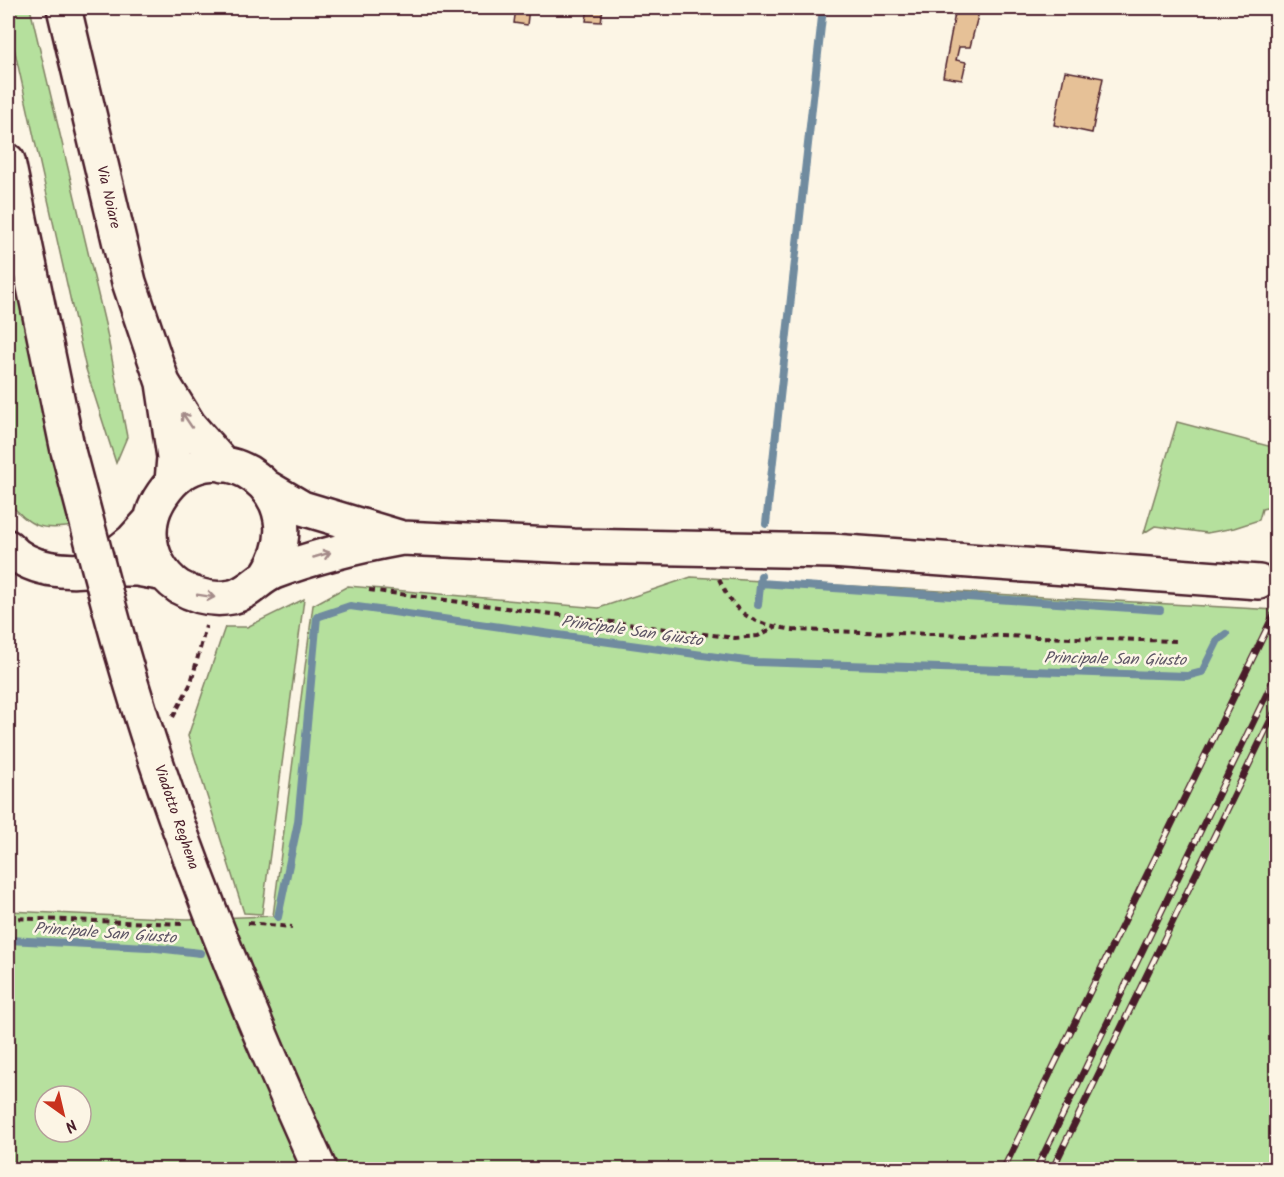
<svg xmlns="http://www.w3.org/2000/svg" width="1284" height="1177" font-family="Kalam,sans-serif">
	<rect width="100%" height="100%" fill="#fcf5e5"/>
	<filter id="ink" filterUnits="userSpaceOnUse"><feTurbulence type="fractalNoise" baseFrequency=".0167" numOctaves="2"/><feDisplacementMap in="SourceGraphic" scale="12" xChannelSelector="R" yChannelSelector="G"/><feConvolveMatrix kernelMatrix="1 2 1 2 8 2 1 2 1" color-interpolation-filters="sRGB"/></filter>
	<g filter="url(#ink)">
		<!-- green -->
		<path fill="#b5e09d" stroke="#808064" stroke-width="1.5" fill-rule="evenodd" d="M8 8H30L106 328 127 437 116 463 86 369 8 21Z
			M8 247 74 526C41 531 29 527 8 501Z
			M1177 422 1276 448V506L1262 509 1259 520 1234 528 1207 533 1155 526 1144 533Z
			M691 577 1276 610V1169L8 1170V911L187 919 273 916 313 605 348 586 599 608ZM45 1096H81V1132H45Z
			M304 599 262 914 244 913 188 736 225 627H247Z"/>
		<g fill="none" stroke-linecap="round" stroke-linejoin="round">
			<!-- stream -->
			<path stroke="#708b9f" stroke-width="8" d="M766 524 823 8
				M760 583 1160 610
				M758 605 761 576
				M278 917 298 822 317 617 350 606 753 662 1187 676 1202 672 1218 640 1226 634
				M8 940 148 947 200 953"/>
		</g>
		<!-- building -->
		<path fill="#e6c197" stroke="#4a1f2b" stroke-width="1.5" d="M516 8H529L527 25 514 23Z
			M588 8H603L601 22 586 21Z
			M956 8H980L970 47H959L956 60 966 62 962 80 943 77Z
			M1065 71 1103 78 1092 133 1054 125Z"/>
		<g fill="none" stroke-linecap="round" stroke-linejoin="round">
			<!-- minor casing -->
			<g stroke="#4a1f2b" stroke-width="38">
				<path id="minor" d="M64 8 129 282 163 383
					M172 482 174 457 163 383 189 425 224 465
					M150 521 132 541 97 569H137L165 574
					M402 538 574 546 832 551 1259 582
					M8 547C29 571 67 573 97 569
					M267 575C320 494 217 425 167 488 156 502 150 515 150 533 150 554 161 575 179 587 195 596 213 601 232 597 249 593 259 578 274 572 316 556 358 546 402 538L302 508 268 488"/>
			</g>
			<!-- highway casing -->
			<g stroke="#4a1f2b" stroke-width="38">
				<path id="highway" d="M8 161 68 451"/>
			</g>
			<!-- path -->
			<path stroke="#4a1f2b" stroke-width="4" stroke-dasharray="6 4.5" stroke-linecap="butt" d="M719 579C737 619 753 622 793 630L1177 641
				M369 590 735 638 758 636 775 627
				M173 717 191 683 206 626
				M8 918 184 924
				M248 923 292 927"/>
			<!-- minor -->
			<use href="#minor" stroke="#fcf5e5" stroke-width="33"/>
			<!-- highway -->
			<use href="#highway" stroke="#fcf5e5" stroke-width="33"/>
			<!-- rail casing -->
			<g stroke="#4a1f2b" stroke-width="7">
				<path id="rail" d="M1003 1170 1276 610
					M1036 1170 1276 675
					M1052 1170 1276 709"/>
			</g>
			<!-- rail -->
			<use href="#rail" stroke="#fcf5e5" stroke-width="4.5" stroke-dasharray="14" stroke-linecap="butt"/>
			<!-- highway-bridge casing -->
			<g stroke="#4a1f2b" stroke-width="38" stroke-linecap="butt">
				<path id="highway-bridge" d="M68 451C86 517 102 583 121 649 172 827 243 1000 320 1170"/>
			</g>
			<!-- highway-bridge -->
			<use href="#highway-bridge" stroke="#fcf5e5" stroke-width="33"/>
		</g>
		<!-- one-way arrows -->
		<defs><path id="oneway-shaft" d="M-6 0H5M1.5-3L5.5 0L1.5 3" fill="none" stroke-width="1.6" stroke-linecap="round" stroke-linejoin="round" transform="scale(1.5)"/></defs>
		<g stroke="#a38a88">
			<use href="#oneway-shaft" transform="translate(187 420) rotate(-124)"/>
			<use href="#oneway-shaft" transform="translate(322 555) rotate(-16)"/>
			<use href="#oneway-shaft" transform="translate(206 596) rotate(9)"/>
		</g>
	</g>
	<g text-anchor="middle" stroke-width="5" stroke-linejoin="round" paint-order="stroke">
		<!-- street labels -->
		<g font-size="15" fill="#4a1f2b" stroke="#fcf5e5">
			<text transform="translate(109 197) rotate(77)" y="5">Via Noiare</text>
			<text transform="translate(177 817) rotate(71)" y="5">Viadotto Reghena</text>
		</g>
		<!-- water labels -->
		<g font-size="16" font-style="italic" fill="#5d5565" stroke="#fcf5e5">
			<text transform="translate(632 630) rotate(8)" y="6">Principale San Giusto</text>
			<text transform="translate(1115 658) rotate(1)" y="6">Principale San Giusto</text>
			<text transform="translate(105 932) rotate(4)" y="6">Principale San Giusto</text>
		</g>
	</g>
	<!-- margin -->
	<rect width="1284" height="1177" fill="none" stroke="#fcf5e5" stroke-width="30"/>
	<rect x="15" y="15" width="1254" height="1147" fill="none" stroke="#4a1f2b" stroke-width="2" filter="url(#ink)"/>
	<!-- north arrow -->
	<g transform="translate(63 1114) rotate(146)"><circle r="28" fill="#fcf5e5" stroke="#b59f9b" stroke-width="1.5"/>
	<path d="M0-4.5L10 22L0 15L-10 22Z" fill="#c8321e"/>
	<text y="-9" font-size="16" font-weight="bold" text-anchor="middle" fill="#4a1f2b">N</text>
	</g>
</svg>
